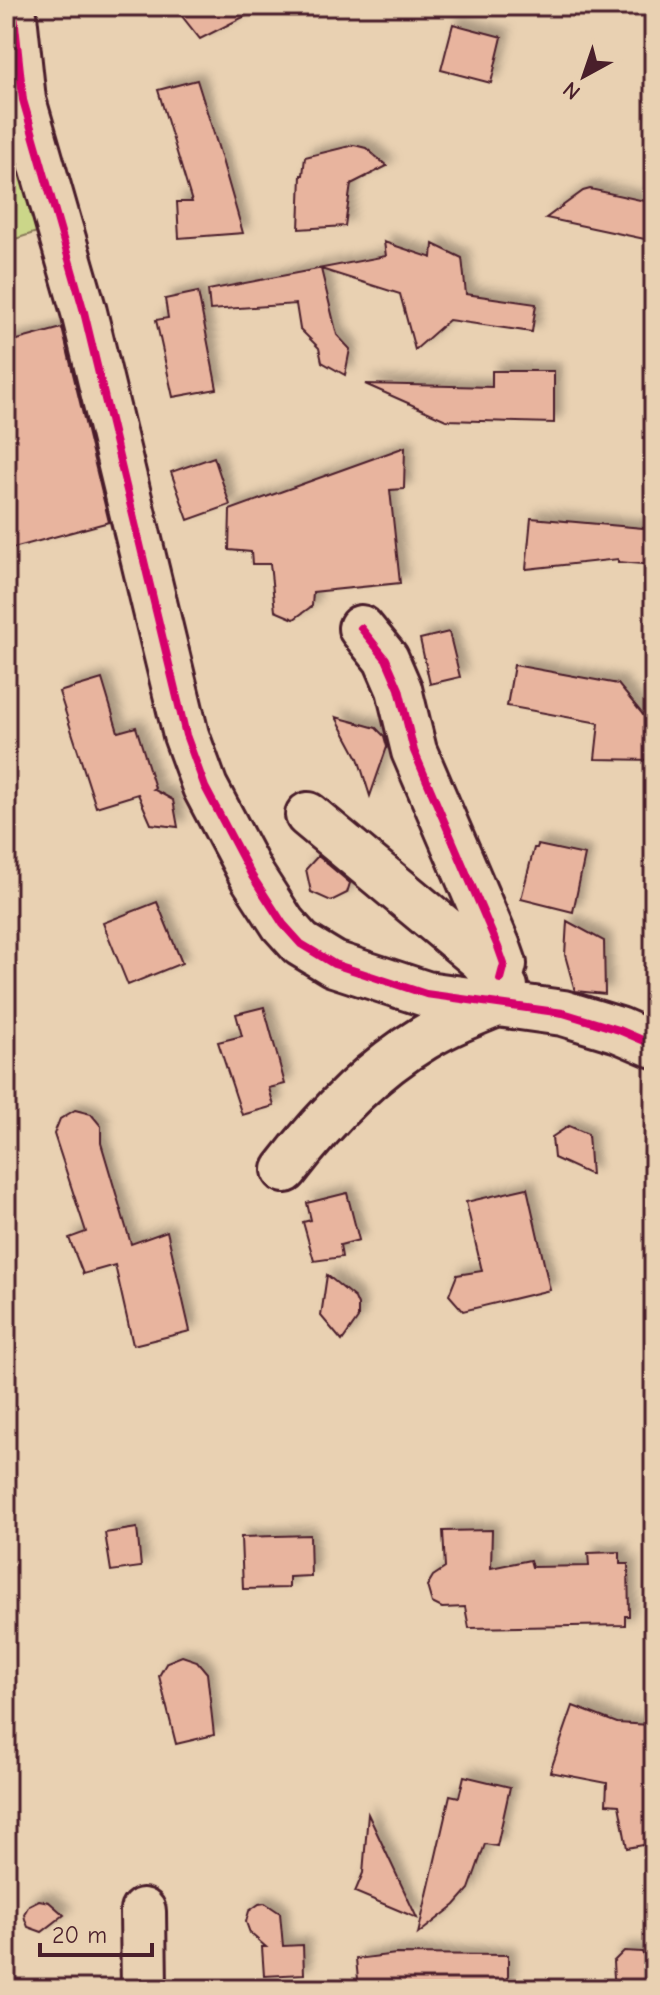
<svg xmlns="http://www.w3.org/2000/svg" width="660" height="1995" font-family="'Comic Neue',sans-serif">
	<defs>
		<filter id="shadow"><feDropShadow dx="7" dy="-7" stdDeviation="4" flood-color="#0004"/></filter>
	</defs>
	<rect width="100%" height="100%" fill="#e9d1b2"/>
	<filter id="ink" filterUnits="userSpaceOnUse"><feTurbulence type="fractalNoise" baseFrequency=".0125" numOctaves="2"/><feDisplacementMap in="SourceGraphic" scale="16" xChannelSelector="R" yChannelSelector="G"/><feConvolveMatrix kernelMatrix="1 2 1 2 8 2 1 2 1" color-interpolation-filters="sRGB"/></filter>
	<g filter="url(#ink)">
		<!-- green -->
		<path fill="#cbd689" stroke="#8a7a5a" stroke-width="2" d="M6 73 8 116 37 232 6 242Z"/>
		<!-- building -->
		<path fill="#e8b49e" stroke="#4a1f2b" stroke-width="2" filter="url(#shadow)" d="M174 6H265L200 39Z
			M453 24 502 37 491 83 441 70Z
			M197 80 220 153 243 233 179 238 177 202H192L158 90Z
			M354 145 366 148 387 166 351 184 345 226 299 229 301 175H303L305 157Z
			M590 189 654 203V241L546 218 583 191Z
			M384 242 432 258 433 244 462 258 466 294 536 304 532 332 449 320 415 350 400 294 321 269 337 335 350 349 345 375 322 362 319 348 300 329 296 304 210 310 208 290 386 256Z
			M198 292 217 389 173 397 156 320 168 318 165 299Z
			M62 328 109 522 6 550V343Z
			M492 371H554V423L446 420 365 384 492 387Z
			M405 447 404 489 390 490 400 583 313 592 312 606 294 619 275 611 270 564H252L251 552 229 550 230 510Z
			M214 457 230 505 188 520 171 472Z
			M531 518 654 529V565L618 562V559L526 569Z
			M449 632 460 677 430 684 420 639Z
			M514 665 618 684 644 716H654V760L595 759 599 723 507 706Z
			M102 679 118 732 136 727 155 788 153 789 173 800 178 827 151 824 138 794 96 807 59 692Z
			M336 717 376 728 384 736 387 747 370 796 358 758Z
			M538 845 585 855 573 912 521 899 534 848H537Z
			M318 856 350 883 347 893 331 901 311 892 306 869Z
			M157 902 182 963 128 985 103 923Z
			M567 921 604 941 605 994 575 991 565 955Z
			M264 1007 285 1084 269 1088 274 1106 242 1115 218 1042 242 1036 236 1014Z
			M75 1110 91 1114 101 1126V1143L131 1244 167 1231 190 1331 133 1345 115 1265 83 1274 69 1238 86 1232 54 1134 60 1119Z
			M569 1126 588 1134 591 1175 554 1158 552 1137Z
			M527 1188 550 1290 463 1311 449 1295 457 1275 482 1271 466 1202Z
			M347 1193 359 1240 340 1245 342 1257 314 1261 303 1222 311 1220 307 1203Z
			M327 1275 355 1298 358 1305V1318L342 1341 321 1316Z
			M137 1528 141 1567 111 1571 105 1533Z
			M492 1530 491 1568 530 1560 532 1567 589 1566 588 1553 620 1552V1564H628L629 1616H625V1625L469 1628 465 1607 442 1608 432 1603 427 1586 433 1576 445 1568 443 1531Z
			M310 1535 311 1576 289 1577V1588L243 1589 241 1537Z
			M182 1656 197 1661 207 1673 214 1735 176 1744 159 1676 167 1662Z
			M573 1706 617 1723 650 1725 649 1745H654V1843L627 1848 619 1805 606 1804 607 1783 550 1772Z
			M464 1776 510 1787 497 1846 485 1844 469 1889 455 1905 418 1934 450 1795 459 1797Z
			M368 1814 417 1918 355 1892 363 1873Z
			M39 1900 49 1902 64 1915 42 1932 28 1927 25 1919 24 1914 29 1905Z
			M265 1903 280 1913 283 1946 303 1945 304 1974 264 1976 262 1947H266L250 1933 246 1922 249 1911 259 1904Z
			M624 1951 642 1952 649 1967 640 1989H631L614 1978 613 1962Z
			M396 1954 508 1955V1989H359L356 1959Z"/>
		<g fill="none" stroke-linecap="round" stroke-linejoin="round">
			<!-- minor casing -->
			<g stroke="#4a1f2b" stroke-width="50">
				<path id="minor" d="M13 6 23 100 84 312 186 735 205 787 252 876 283 924 301 944 334 964 426 994 563 1013 619 1030 654 1045
					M361 628 386 659 399 689 414 751 498 947 504 964 500 979
					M308 815 480 958 505 987
					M285 1170C324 1119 369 1071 424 1038 447 1024 472 1014 497 1004
					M143 1911 144 1989"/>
			</g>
			<!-- minor -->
			<use href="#minor" stroke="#e9d1b2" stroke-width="44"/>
			<!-- cycleway casing -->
			<g stroke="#e9d1b2" stroke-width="13">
				<path id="cycleway" d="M13 6 23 100 84 312 186 735 205 787 252 876 283 924 301 944 334 964 426 994 563 1013 619 1030 654 1045
					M361 628 386 659 399 689 414 751 498 947 504 964 500 979"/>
			</g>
			<!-- cycleway -->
			<use href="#cycleway" stroke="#d6006c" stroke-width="8"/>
		</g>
	</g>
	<!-- margin -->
	<rect width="660" height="1995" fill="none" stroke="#e9d1b2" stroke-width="32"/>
	<rect x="16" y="16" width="628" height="1963" fill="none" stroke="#4a1f2b" stroke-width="3" filter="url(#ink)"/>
	<!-- north arrow -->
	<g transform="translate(584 76) rotate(220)" stroke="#e9d1b2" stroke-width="6" paint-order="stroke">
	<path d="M0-6L14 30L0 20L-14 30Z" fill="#4a1f2b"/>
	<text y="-12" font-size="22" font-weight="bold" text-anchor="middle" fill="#4a1f2b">N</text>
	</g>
	<!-- scale -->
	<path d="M40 1943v12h112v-12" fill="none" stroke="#4a1f2b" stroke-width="4"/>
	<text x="52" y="1943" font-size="24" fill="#4a1f2b" stroke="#e9d1b2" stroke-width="6" paint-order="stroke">20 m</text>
</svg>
